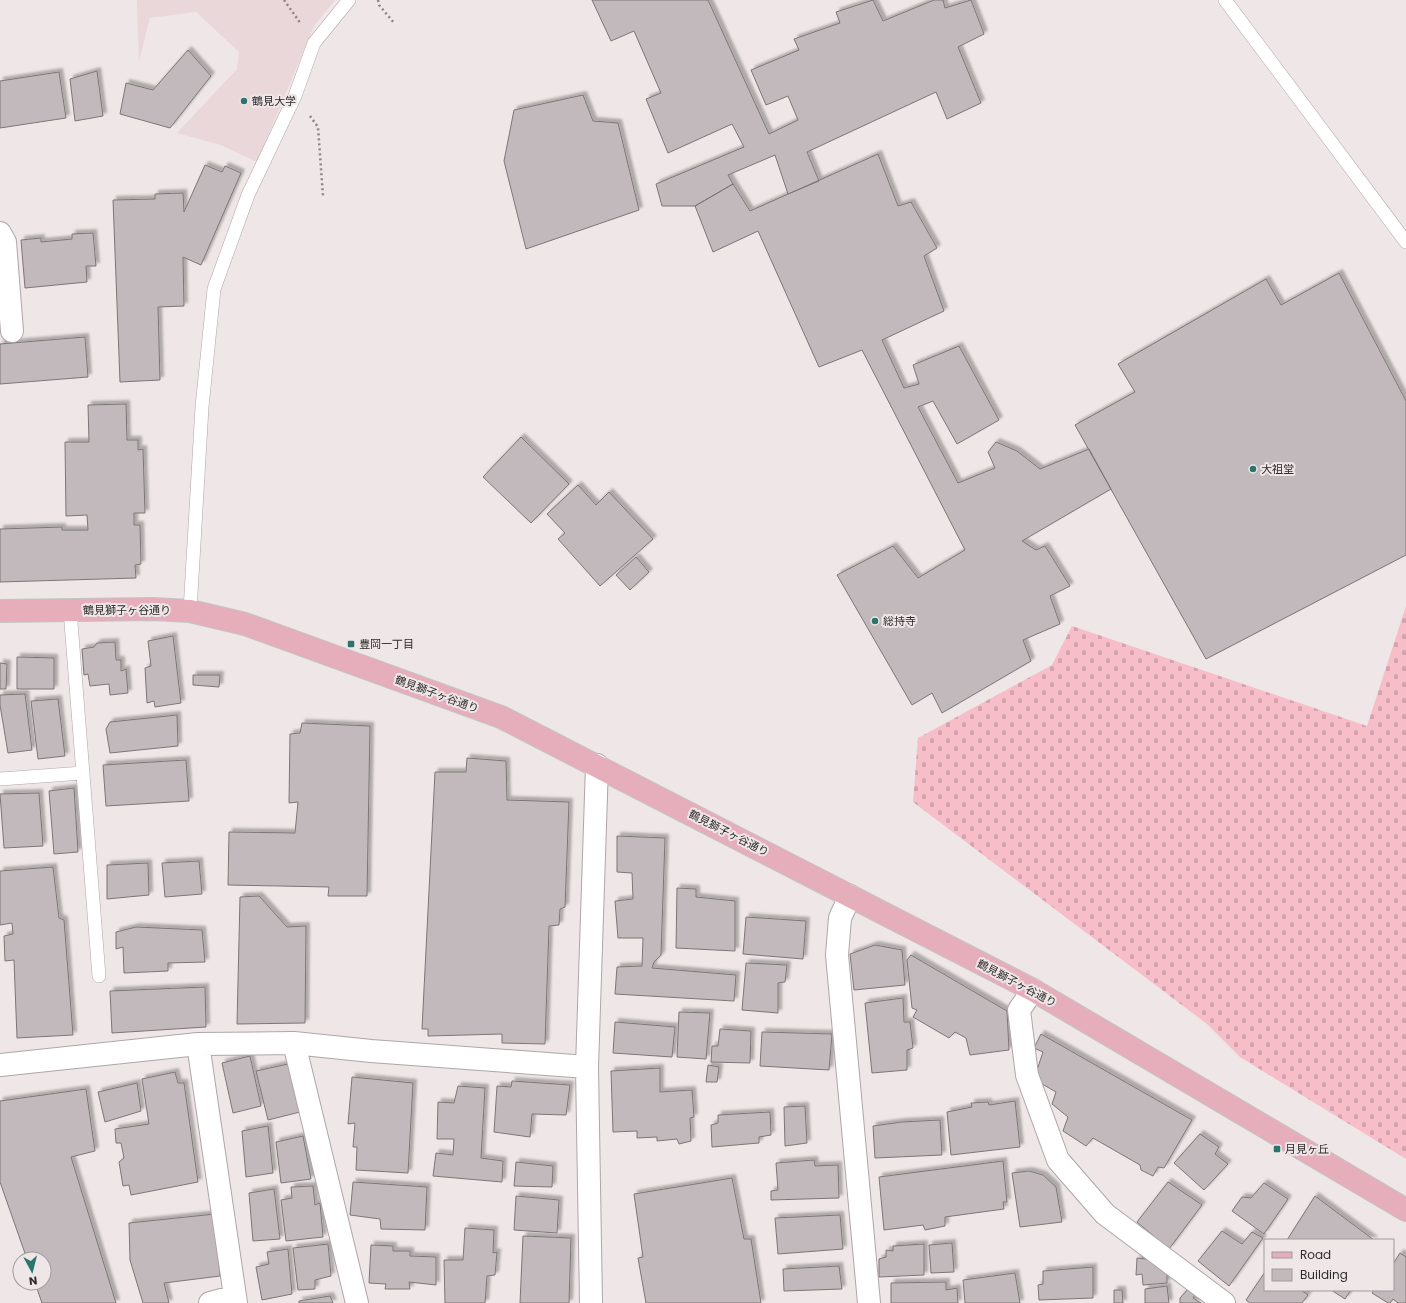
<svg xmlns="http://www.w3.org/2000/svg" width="1406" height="1303" font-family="Poppins,'Noto Sans JP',sans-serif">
	<defs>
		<pattern id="cemetery-stones" width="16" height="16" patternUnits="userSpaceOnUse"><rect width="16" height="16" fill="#f7bdc9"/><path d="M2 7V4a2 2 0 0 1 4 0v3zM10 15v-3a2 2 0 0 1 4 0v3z" fill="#d4a3ad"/></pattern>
		<filter id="shadow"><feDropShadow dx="3.5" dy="-3.5" stdDeviation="1" flood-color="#0004"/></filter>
	</defs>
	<rect width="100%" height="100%" fill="#eee6e7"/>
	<!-- built -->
	<path fill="#e9d7da" d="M137 0H335L314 26 257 162 221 145 177 133 237 69 239 52 196 12 150 18 139 61Z"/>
	<!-- cemetery -->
	<path fill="url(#cemetery-stones)" d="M1406 606V1159L1240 1057 1207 1024 913 802 918 738 1052 665 1072 626 1367 726Z"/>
	<!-- building -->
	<path fill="#c1b9bb" stroke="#7d7677" filter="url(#shadow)" d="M592 0H708L769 134 798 120 788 96 766 105 751 70 799 50 794 39 840 23 836 12 873 0 883 21 934 0H943L945 8 971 0 984 34 958 47 981 103 947 119 936 92 807 152 819 181 788 194 775 155 728 175 733 184 695 206H662L656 184 744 147 732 124 668 153 646 99 661 93 634 31 611 41Z
		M188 50 211 76 170 128 120 114 126 83 153 90Z
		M97 71 103 116 75 121 70 79Z
		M59 72 66 118 0 128V81Z
		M583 95 593 121 618 123 639 210 526 249 504 161 514 110Z
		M878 154 898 206 911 202 937 248 924 256 944 311 882 340 904 388 919 384 913 365 959 346 999 420 957 444 933 401 918 407 958 483 995 468 988 452 996 442 1017 451 1040 469 1089 449 1111 489 1022 541 1036 550 1045 546 1070 586 1050 596 1060 624 1023 640 1031 661 942 713 932 693 912 705 837 575 893 546 918 578 965 550 862 350 819 367 758 231 713 252 695 206 733 184 750 211Z
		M205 165 222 172 225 166 241 173 201 265 183 257 184 306 158 307 160 380 120 382 113 200 155 199V194L183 193 184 212Z
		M93 233 96 266H86L87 282 25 288 21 240 41 238V242L72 239V234Z
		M1339 273 1406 401V555L1206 659 1075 425 1135 392 1118 364 1266 279 1281 305Z
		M85 337 88 377 0 384V344Z
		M126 404 127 440H138V450L143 449 145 513H134V525H140L141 564 135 565 136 578 0 582V529L62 527V530H88L87 515 66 516 65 442H89L88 405Z
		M521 437 569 484 531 523 483 477Z
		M578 485 596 505 609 492 653 539 600 586 558 539 565 533 547 514Z
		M636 557 649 572 630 590 616 575Z
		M173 636 181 703 155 707 154 701 147 703 145 668 151 666 148 641Z
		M115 642 116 660H121V671L126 669 128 693 110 695 109 684 90 686 88 674 84 675 82 649 94 647 97 643Z
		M17 657 54 658V689H17Z
		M0 663 7 664 6 689H0Z
		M193 675H220L219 687 193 685Z
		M25 694 32 750 8 753 0 705V695Z
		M58 699 65 756 38 759 31 701Z
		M177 715 178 746 110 753 106 729 110 722Z
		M302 723 370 726 367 896H328L329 887 228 885 229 832 295 833 298 802 289 803 290 734 300 733Z
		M467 758 506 761 507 800 569 802 565 907 560 909 559 925 549 926 545 1044 502 1043V1034L428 1036V1029H422L435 772H466Z
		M186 760 189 801 106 806 103 765Z
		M74 788 78 852 54 854 49 791Z
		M39 793 43 846 4 848 0 794Z
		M617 836 665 838 661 955 654 962 652 968 736 975 734 1001 615 994 617 967 642 966 643 938H618L615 901 633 899 632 873 617 872Z
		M199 861 202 894 165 897 162 863Z
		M148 863 149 895 107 899V865Z
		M53 867 59 918 64 920 73 1035 17 1038 14 960 5 961 4 936 13 934 12 923 0 925V871Z
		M677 888 696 889V897L735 901V951L676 948Z
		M259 896 287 927 306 926 305 1023 237 1024 240 897Z
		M746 917 806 921 803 959 743 954Z
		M136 927 202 930 205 962 168 963V971L124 973 123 947 116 949V932Z
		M875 945 902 950 905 985 854 990 850 954Z
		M911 955 1007 1011 1009 1050 970 1055 966 1038 955 1032 949 1038 913 1017 917 1010 912 1008 907 960Z
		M746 963 787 965 785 982 778 983V1013L742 1010Z
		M205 987 206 1027 112 1033 110 991Z
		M903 998 904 1022H910L913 1048 907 1050V1070L872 1073 865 1003Z
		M679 1012 710 1013 706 1059 677 1057Z
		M615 1022 675 1027 672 1057 613 1053Z
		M720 1029 751 1031 750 1063 711 1062 712 1046H718Z
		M762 1032 832 1034 829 1070 760 1066Z
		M1041 1034 1192 1120 1164 1168 1158 1167 1153 1176 1141 1170 1140 1165 1093 1138 1086 1146 1063 1131 1068 1117 1052 1104 1056 1092 1037 1081 1036 1073 1043 1052 1034 1048Z
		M250 1056 261 1106 233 1113 222 1063Z
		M288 1064 300 1112 268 1120 256 1071Z
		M708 1065 719 1067 717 1082H706Z
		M660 1068V1092L692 1090 694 1117 690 1118 691 1141 679 1144 677 1139 657 1141V1137L637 1138V1131L613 1132 611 1071Z
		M175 1072 178 1083H184L198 1182 131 1195 129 1185 123 1186 119 1162 124 1158 121 1143H116L115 1129 149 1124 142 1079Z
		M352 1077 413 1083 408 1173 356 1170 357 1147H353L355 1123 348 1124Z
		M512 1081 570 1085 566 1115 532 1114 530 1137 494 1132 497 1086 511 1087Z
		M137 1083 141 1111 105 1122 98 1092Z
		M458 1086 485 1088 481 1158 503 1161 502 1182 433 1176 436 1153 453 1155 454 1139H437L438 1102 454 1103Z
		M86 1089 95 1151 71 1157 116 1303H42L35 1283H44V1259H27L0 1182V1101Z
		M1015 1101 1020 1147 951 1155 947 1112 972 1107 971 1103 988 1102 989 1105Z
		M805 1106 807 1143 785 1146 784 1107Z
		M770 1112 771 1135 759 1137V1143L712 1147 711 1125 718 1123V1115Z
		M940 1120 942 1155 875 1158 873 1126 902 1122Z
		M268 1126 273 1173 246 1177 242 1131Z
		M1200 1134 1219 1147 1215 1154 1228 1164 1204 1190 1174 1163Z
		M303 1136 311 1179 281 1183 276 1142Z
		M814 1160 815 1166 838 1165 839 1198 771 1200V1191L778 1190 776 1163Z
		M1003 1161 1007 1202H1003L1004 1209 945 1217V1226L925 1230 923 1225 884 1230 879 1177Z
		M516 1162 553 1166 552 1187 514 1186Z
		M1029 1171 1043 1175 1056 1187 1062 1222 1020 1227 1012 1173Z
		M732 1178 744 1239H751L761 1303H646L638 1258 643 1257 634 1194Z
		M353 1182 427 1187 425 1230 381 1229 380 1219 350 1215Z
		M1168 1182 1202 1205 1169 1249 1137 1222Z
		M1264 1183 1288 1199 1264 1234 1232 1211 1242 1197 1251 1198Z
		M313 1186 315 1205 320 1203 323 1237 286 1241 281 1200 292 1198 291 1187Z
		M274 1189 280 1239 253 1241 249 1193Z
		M516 1196 559 1200 557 1233 514 1230Z
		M1315 1196 1374 1240H1287Z
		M215 1214 220 1276 164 1283 169 1303H143L130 1260 129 1223Z
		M840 1215 843 1249 778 1254 775 1218Z
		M465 1228 494 1230 493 1253 497 1252 495 1275 487 1276 485 1303H445L444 1260H463Z
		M1222 1231 1242 1244 1252 1232 1263 1238 1229 1286 1198 1261Z
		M523 1236 571 1238 569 1303H520Z
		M952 1243 954 1272 931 1273 929 1245Z
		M328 1244 331 1276 315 1280V1289L298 1290 293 1248Z
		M924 1244V1275L879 1277V1259L886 1257V1250L893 1251V1246Z
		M371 1245 393 1246V1251H410V1256L436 1257V1285L409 1282 410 1289H385L386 1284 369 1283Z
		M288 1249 292 1294 262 1300 256 1267 269 1264 267 1252Z
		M1400 1253 1406 1257V1303H1398L1393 1299 1390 1303H1388L1372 1293 1374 1290H1393V1264Z
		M1137 1258 1155 1260 1167 1267V1283L1143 1285 1142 1274 1136 1275Z
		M839 1266 842 1289 784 1291 783 1269Z
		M1093 1267V1298L1039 1300 1038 1285 1043 1284V1271Z
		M1265 1272V1290H1301L1308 1295 1302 1303H1250L1246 1300Z
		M1015 1273 1020 1303H965L963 1280Z
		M946 1282V1290L957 1288 958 1303H891V1283Z
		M1167 1286 1169 1303H1145V1289Z
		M1189 1288 1196 1293 1193 1298 1201 1303H1180V1298Z
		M1114 1290H1122L1123 1303H1114Z
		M1331 1290H1351L1345 1299Z
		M330 1296 333 1303H299V1301Z"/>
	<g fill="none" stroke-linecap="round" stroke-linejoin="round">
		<!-- lane casing -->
		<g stroke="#aea6a8" stroke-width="14">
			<path id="lane" d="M1225 0 1406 242
				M70 610 99 976
				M190 611 202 407 214 289 248 195 295 96 314 43 349 0
				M0 779 83 773"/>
		</g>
		<!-- street casing -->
		<g stroke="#aea6a8" stroke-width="24">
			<path id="street" d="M0 233 5 242 12 331
				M850 896 840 918 837 955 869 1303
				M1033 990 1019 1010 1027 1075 1058 1160 1105 1214 1224 1303
				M198 1044 236 1303
				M0 1065 198 1044 294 1043
				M210 1303 235 1296
				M357 1303 294 1043 371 1051 587 1067
				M591 1303 587 1067 597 765"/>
		</g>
		<!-- primary casing -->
		<g stroke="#c4c4c4" stroke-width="24">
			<path id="primary" d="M0 611 153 609 190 611 245 624 501 717 1033 990 1406 1210"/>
		</g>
		<!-- path -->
		<path stroke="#8b8586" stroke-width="2.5" stroke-dasharray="2 3" stroke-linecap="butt" d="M284 0 301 24
			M378 0 379 5 395 24
			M310 116 318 127 323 196"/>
		<!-- lane -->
		<use href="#lane" stroke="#fff" stroke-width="13"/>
		<!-- street -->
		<use href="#street" stroke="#fff" stroke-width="22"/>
		<!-- primary -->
		<use href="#primary" stroke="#e6adbb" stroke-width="22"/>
	</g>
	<!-- markers -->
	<g fill="#2c746e" stroke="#eee6e7" stroke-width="1.5">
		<circle cx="244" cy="101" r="4"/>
		<circle cx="1253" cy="469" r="4"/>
		<circle cx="875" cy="621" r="4"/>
		<rect x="347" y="640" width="8" height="8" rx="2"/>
		<rect x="1273" y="1145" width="8" height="8" rx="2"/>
	</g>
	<g text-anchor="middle" stroke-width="4" stroke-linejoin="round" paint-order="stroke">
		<!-- poi labels -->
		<g font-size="11" fill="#2e2b2c" stroke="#eee6e7" text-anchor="start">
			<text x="252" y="105">鶴見大学</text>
			<text x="1261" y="473">大祖堂</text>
			<text x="883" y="625">総持寺</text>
			<text x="359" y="648">豊岡一丁目</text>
			<text x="1285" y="1153">月見ヶ丘</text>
		</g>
		<!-- street labels -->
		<g font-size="11" fill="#2e2b2c" stroke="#eee6e7">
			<text x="127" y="614">鶴見獅子ヶ谷通り</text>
			<text transform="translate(437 694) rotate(20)" y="4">鶴見獅子ヶ谷通り</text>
			<text transform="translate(729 833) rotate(27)" y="4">鶴見獅子ヶ谷通り</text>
			<text transform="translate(1017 983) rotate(28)" y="4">鶴見獅子ヶ谷通り</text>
		</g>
	</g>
	<!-- legend -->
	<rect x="1264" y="1239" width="130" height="52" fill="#eee6e7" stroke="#a19b9c"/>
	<rect x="1272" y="1252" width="20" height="6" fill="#e6adbb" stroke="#a19b9c"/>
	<text x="1300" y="1259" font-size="12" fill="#2e2b2c">Road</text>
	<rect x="1272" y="1269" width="20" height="12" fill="#c1b9bb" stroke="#a19b9c"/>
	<text x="1300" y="1279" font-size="12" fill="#2e2b2c">Building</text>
	<!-- north arrow -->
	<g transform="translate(32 1271) rotate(173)"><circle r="19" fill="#eee6e7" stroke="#a19b9c"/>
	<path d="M0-3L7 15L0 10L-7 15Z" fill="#2c746e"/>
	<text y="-6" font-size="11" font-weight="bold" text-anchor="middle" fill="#2e2b2c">N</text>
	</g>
</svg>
